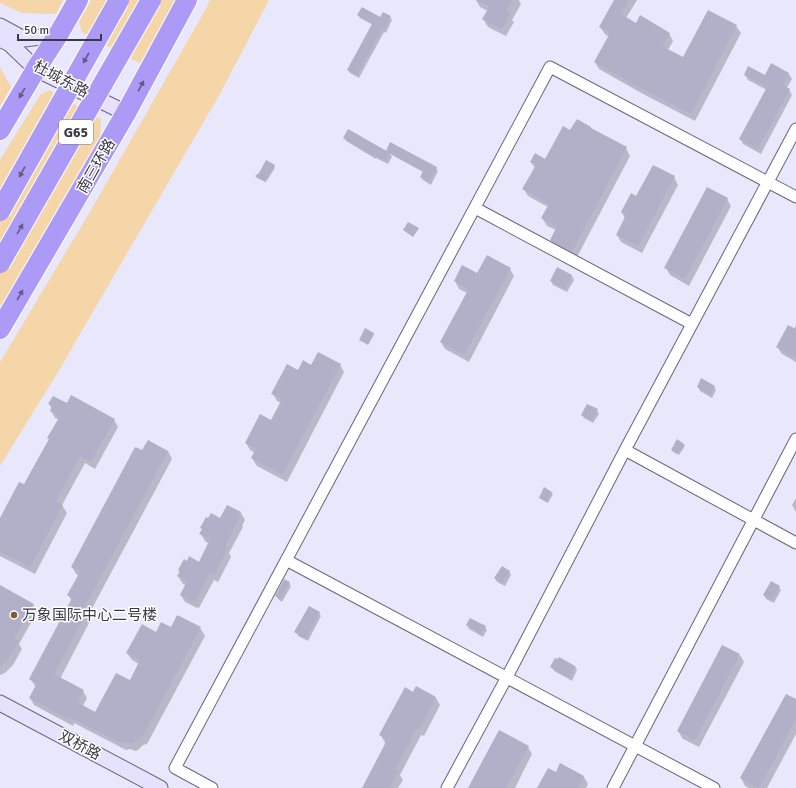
<svg xmlns="http://www.w3.org/2000/svg" width="796" height="788" font-family="Signika,'Noto Sans SC',sans-serif">
	<rect width="100%" height="100%" fill="#e9e7fb"/>
	<!-- green -->
	<path fill="#f5d6a9" d="M0 0H63L56 14 22 13 0 3Z
		M91 0H178L143 65 82 32 79 22Z
		M210 0H269L221 92 55 377 0 466V362L91 210 199 21Z
		M0 67 11 87 0 106Z
		M49 90 101 119 100 140 0 311V160L40 95Z"/>
	<!-- shadow -->
	<path fill="#0003" d="M476 0H520L519 1 521 4 512 20 514 22 506 36 488 27 483 19 488 11 480 7Z
		M615 0H637L626 18 637 24 669 33 673 41 668 50 684 59 708 11 736 26 741 33 695 121 643 94 599 69 595 62 609 37 605 34 600 27Z
		M358 15 381 19 390 17 392 20 386 33 384 32 359 78 350 73 348 70 373 25 360 18Z
		M789 74 792 79 786 89 789 90 792 95 761 154 743 144 740 139 767 90 748 80 745 75 765 76Z
		M571 132 626 148 630 156 576 259 555 247 551 240 556 230 547 226 542 218 548 207 528 196 524 189 535 168 531 162 546 160Z
		M344 138 388 153 387 151 436 168 438 171 431 185 423 180 421 177 423 172 390 154 392 157 388 164 376 158V159L346 141Z
		M274 166 275 168 266 182 257 178 256 177Z
		M674 177 678 185 642 253 621 242 617 235 625 219 622 212 631 195 637 198Z
		M727 199 731 206 689 286 670 275 666 268Z
		M510 269 514 276 469 362 445 349 441 342 467 293 459 289 455 281 477 274Z
		M557 269 572 276 574 280 567 292 553 285 551 281Z
		M796 325V362L782 354 777 347 794 329Z
		M373 334 374 335 368 345 361 341 360 340Z
		M340 365 344 372 287 482 257 466 252 458 255 453 250 450 246 443 272 421 281 403 277 401 273 394 298 371 311 366Z
		M714 386 716 390 712 398 700 391 698 387Z
		M49 404 67 405 114 420 118 427 95 469 85 463 62 505 67 513 35 574 0 556V520L25 486 50 440 59 420 55 418 51 411 52 409Z
		M597 410 599 414 593 423 584 418 582 415Z
		M684 444 685 446 679 455 673 452 672 450Z
		M168 451 172 459 89 614 91 619 60 679 83 691 87 698 83 706 95 713 130 682 139 664 132 660 127 653 156 633 171 629 178 616 200 628 205 636 147 744 143 745 139 749 136 751 130 749 126 750 74 723 73 726 34 705 30 698 36 687 30 679 72 601 68 595 79 576 76 574 72 567 143 452Z
		M545 489 552 493 553 494 548 503 541 499 540 498Z
		M796 498V512L792 505Z
		M228 506 241 513 245 520 242 526 243 527 229 553 231 557 218 582 214 580 199 608 198 607 197 608 185 602 181 595 186 585 183 584 178 576 180 573 179 570 187 562 199 563 209 544 205 541 201 534 220 519Z
		M509 571 511 575 505 586 497 582 495 578Z
		M289 583 291 586 282 602 278 599 276 596Z
		M0 586 33 605 37 612 19 644 22 649 13 665 5 673 0 675Z
		M779 587 781 590 774 603 766 599 764 595Z
		M319 613 321 616 308 641 298 636 296 632Z
		M467 625 485 627 487 630 483 637 469 629Z
		M740 655 744 662 699 747 683 739 678 731Z
		M575 666 577 670 572 681 554 671 552 667Z
		M416 687 436 698 440 705 424 736 421 735 400 775 403 780 398 788H363L386 744 385 743 381 735 413 693Z
		M796 700V734L767 788H749L745 786 741 778Z
		M528 747 532 754 515 788H469Z
		M561 765 584 777 588 784 586 788H538L556 773Z"/>
	<!-- building -->
	<path fill="#b2afc8" d="M476 0H512L506 12 510 14 502 29 482 19 489 7Z
		M614 0H629L621 14 636 23 640 15 670 33 662 46 683 57 708 10 737 25 691 114 638 87 594 62 610 33 599 27Z
		M362 7 380 17 383 12 391 16 384 30 382 29 357 75 347 70 372 24 357 15Z
		M771 63 789 73 783 85 790 89 758 149 739 139 767 87 744 75 748 66 765 75Z
		M577 119 591 127V128L627 147 572 252 550 240 557 226 541 218 549 204 522 189 536 165 530 162 535 153 545 159 563 126 570 130Z
		M348 129 390 153 386 161 374 155V156L370 154 343 138Z
		M390 142 437 167 429 182 420 177 423 171 386 151Z
		M266 160 275 165 265 182 255 176 259 173Z
		M653 165 675 176 638 246 616 235 626 215 621 212 631 193 636 196Z
		M707 187 728 198 685 279 664 268Z
		M408 222 419 228 413 237 403 230Z
		M487 255 511 268 464 355 440 342 468 290 454 281 462 265 477 273Z
		M557 267 572 275 565 289 550 281Z
		M788 325 796 329V358L776 347Z
		M365 328 374 333 368 344 359 340Z
		M318 352 341 364 282 475 251 458 256 449 245 443 260 414 271 420 282 399 271 394 287 364 298 370 303 360 311 365Z
		M701 378 715 386 710 395 697 387Z
		M71 395 115 419 91 462 80 456 56 501 63 505 30 567 0 552V518L19 482 24 484 49 439 47 438 60 416 50 411 52 406 48 404 53 396 67 403Z
		M587 404 598 409 591 421 581 415Z
		M677 439 684 444 678 454 671 450Z
		M148 440 168 451 84 608 88 610 54 674 84 690 77 702 95 712 116 673 130 680 140 660 126 653 142 624 156 632 161 622 171 627 177 615 201 627 143 736 139 738 135 742 131 743 125 742 121 743 69 717 68 719 29 698 37 683 29 679 72 598 67 595 80 572 71 567 135 447 142 450Z
		M544 487 552 492 547 502 539 498Z
		M227 505 241 512 238 518 239 519 225 547 228 548 214 575 210 573 195 601 193 600 192 602 180 595 187 581 177 576 180 571 178 570 184 559 187 561 189 556 199 562 210 539 199 534 202 529 200 528 206 517 208 518 211 513 220 518Z
		M502 566 510 571 502 583 494 578Z
		M284 579 290 582 280 599 275 596Z
		M771 581 780 586 772 600 763 595Z
		M0 585 34 604 14 639 19 641 9 657 0 667Z
		M309 606 320 612 306 639 294 632Z
		M470 618 486 626 481 634 466 625Z
		M722 645 740 654 695 740 677 731Z
		M559 657 575 666 570 678 550 667 555 658 558 659Z
		M416 686 436 697 420 729 417 728 395 769 399 771 390 788H362L387 740 379 735 405 687 413 692Z
		M786 694 796 699V719L759 788H757L740 778Z
		M499 730 529 746 506 788H468Z
		M560 763 584 776 578 788H537L548 768 556 772Z"/>
	<g fill="none" stroke-linecap="round" stroke-linejoin="round">
		<!-- street casing -->
		<g stroke="#68657c" stroke-width="13">
			<path id="street" d="M475 208 692 324
				M625 450 796 543
				M286 560 714 788
				M212 788 175 768 550 67 796 197
				M447 788 507 677 625 450 796 129
				M613 788 796 439"/>
		</g>
		<!-- secondary casing -->
		<g stroke="#68657c" stroke-width="17">
			<path id="secondary" d="M0 26 24 39 58 35
				M0 39 10 44 36 69 126 113
				M0 703 160 788"/>
		</g>
		<!-- highway casing -->
		<g stroke="#fff" stroke-width="22">
			<path id="highway" d="M0 130 36 69 58 35 78 0
				M0 329 126 113 187 0"/>
		</g>
		<!-- street -->
		<use href="#street" stroke="#fff" stroke-width="11"/>
		<!-- secondary -->
		<use href="#secondary" stroke="#e6e1fc" stroke-width="15"/>
		<!-- highway -->
		<use href="#highway" stroke="#ab9bf6" stroke-width="20"/>
		<!-- highway-bridge casing -->
		<g stroke="#fff" stroke-width="22" stroke-linecap="butt">
			<path id="highway-bridge" d="M0 211 119 0
				M0 263 151 0"/>
		</g>
		<!-- highway-bridge -->
		<use href="#highway-bridge" stroke="#ab9bf6" stroke-width="20"/>
	</g>
	<!-- one-way arrows -->
	<defs><path id="oneway-solid" d="M-6-.8H1V-3.2L6.5 0L1 3.2V.8H-6Z"/></defs>
	<g fill="#625b82">
		<use href="#oneway-solid" transform="translate(86 58) rotate(119)"/>
		<use href="#oneway-solid" transform="translate(141 86) rotate(-62)"/>
		<use href="#oneway-solid" transform="translate(22 93) rotate(120)"/>
		<use href="#oneway-solid" transform="translate(22 172) rotate(119)"/>
		<use href="#oneway-solid" transform="translate(20 229) rotate(-60)"/>
		<use href="#oneway-solid" transform="translate(20 295) rotate(-60)"/>
	</g>
	<!-- markers -->
	<circle fill="#7b5f32" stroke="#fff" stroke-width="1.5" cx="14" cy="615" r="4"/>
	<g text-anchor="middle" stroke-width="3" stroke-linejoin="round" paint-order="stroke">
		<!-- shield labels -->
		<rect fill="#fff" stroke="#76747c" stroke-width="1" x="59" y="120" width="34" height="24" rx="3"/>
		<g font-size="14" font-weight="bold" fill="#3b3944">
			<text x="76" y="137">G65</text>
		</g>
		<!-- street labels -->
		<g font-size="15" fill="#3b3944" stroke="#fff">
			<text transform="translate(61 79) rotate(28)" y="5">杜城东路</text>
			<text transform="translate(96 166) rotate(-60)" y="5">南三环路</text>
			<text transform="translate(80 745) rotate(28)" y="5">双桥路</text>
		</g>
		<!-- poi labels -->
		<g font-size="15" fill="#3b3944" stroke="#fff" text-anchor="start">
			<text x="22" y="620">万象国际中心二号楼</text>
		</g>
	</g>
	<!-- scale -->
	<path d="M18 34v6h83v-6" fill="none" stroke="#3b3944" stroke-width="2"/>
	<text x="24" y="34" font-size="12" fill="#3b3944" stroke="#ffffff" stroke-width="3" paint-order="stroke">50 m</text>
</svg>
